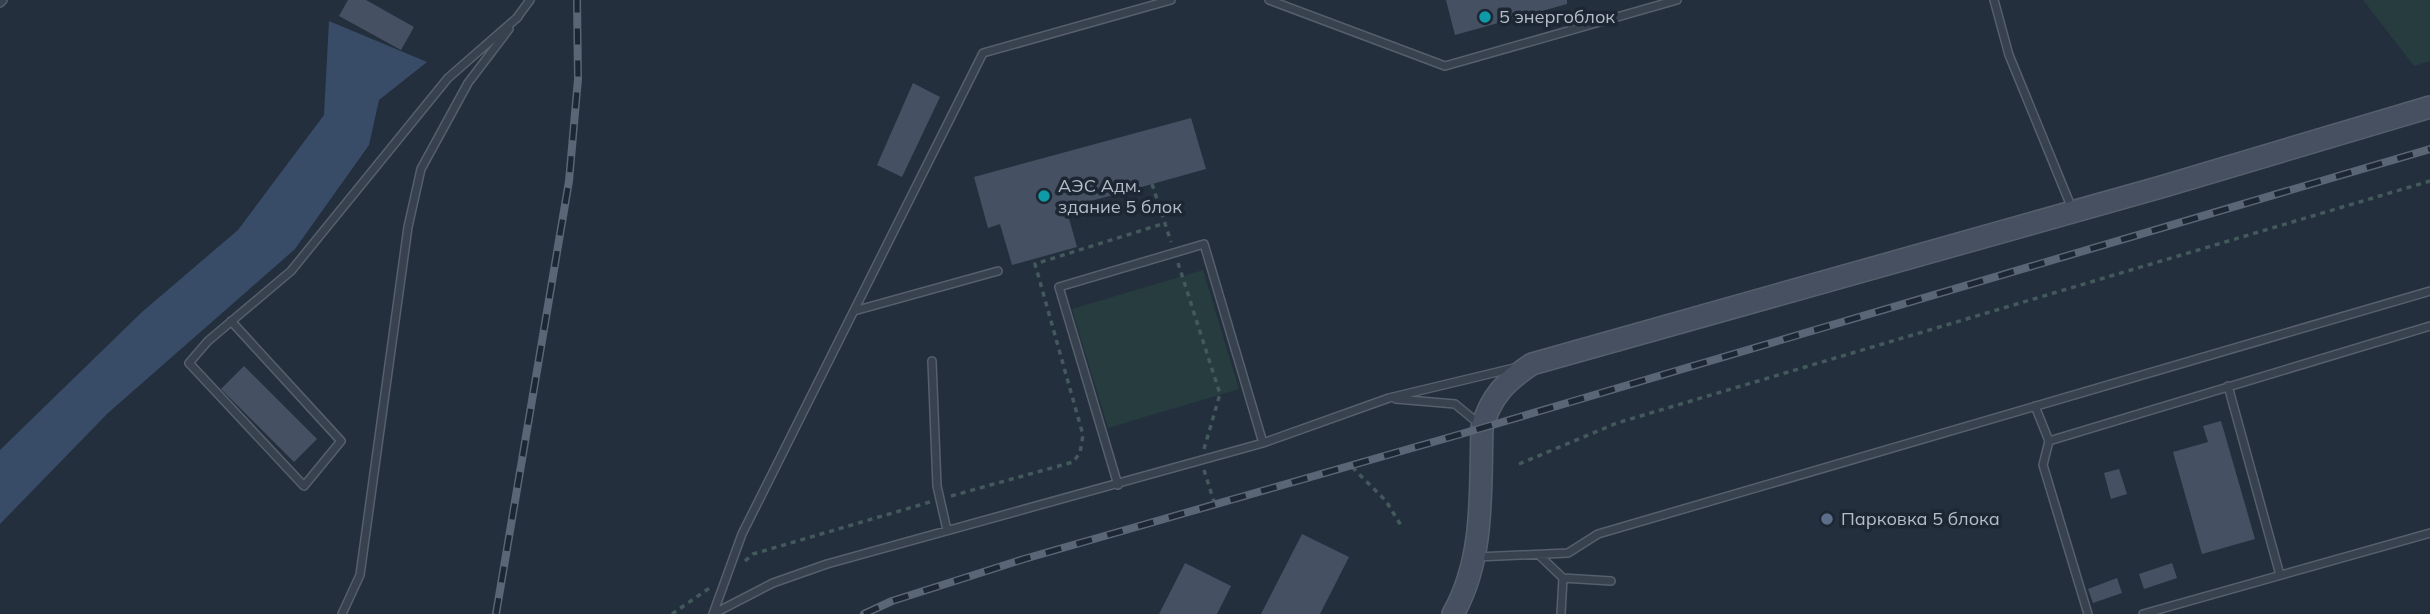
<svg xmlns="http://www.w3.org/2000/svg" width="2430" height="614" font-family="Mulish,sans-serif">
	<rect width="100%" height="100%" fill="#242f3e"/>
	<!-- green -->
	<path fill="#263c3f" d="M2363 0H2430V61L2414 66Z
		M1203 270 1239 389 1108 428 1072 309Z"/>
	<!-- water -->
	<path fill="#394c67" d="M329 21 427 62 379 100 369 145 295 249 108 413 0 524V450L142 312 238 230 324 115Z"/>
	<!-- building -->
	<path fill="#455162" d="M348 0H366L414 27 401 50 339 16Z
		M1446 0H1567V4L1455 35Z
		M913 83 940 97 902 177 877 165Z
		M1191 118 1206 169 1066 208 1077 247 1012 265 1000 224 988 228 974 177Z
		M244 366 317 439 294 462 221 389Z
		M2221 421 2255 539 2202 554 2173 452 2208 442 2203 426Z
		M2119 469 2127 494 2111 499 2104 473Z
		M1302 534 1349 557 1320 614H1261Z
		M1185 563 1231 586 1217 614H1159Z
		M2172 563 2177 578 2144 589 2139 574Z
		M2117 578 2122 593 2093 603 2088 589Z"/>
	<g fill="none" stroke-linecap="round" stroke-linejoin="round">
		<!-- service casing -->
		<g stroke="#565f6c" stroke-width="10">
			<path id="service" d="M1269 0 1445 66 1677 0
				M1994 0 2009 55 2073 211
				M0 3 3 0
				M516 19 530 0
				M854 311 998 271
				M231 321 341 441 304 486 189 363 208 341 291 271 448 78 518 17
				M932 361 937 486 947 530
				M2228 386 2280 575
				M1396 399 1455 404 1478 423
				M2035 406 2049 441 2043 465 2088 614
				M2049 441 2430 326
				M1118 485 1059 287 1204 244 1263 443
				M1477 557 1568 553 1598 534 2430 291
				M1541 557 1563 578 1611 581
				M342 614 360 575 408 227 421 169 468 83 509 29
				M713 614 773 583 827 564 1263 443 1389 398 1514 368
				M713 614 742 534 983 53 1171 0
				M1561 614 1563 578
				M2143 614 2430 533"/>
		</g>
		<!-- secondary casing -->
		<g stroke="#565f6c" stroke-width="24">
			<path id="secondary" d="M1453 614C1485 558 1480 491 1482 428 1490 397 1506 381 1532 364L2161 187 2430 107"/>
		</g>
		<!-- path -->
		<path stroke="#44595c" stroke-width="3.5" stroke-dasharray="5 5" stroke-linecap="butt" d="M1152 184 1171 242
			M1178 263 1220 394 1204 449
			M1519 464 1617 423 2430 181
			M1204 470 1215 505 1351 466 1386 501 1402 527
			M951 496 1073 462 1080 453 1083 435 1035 264 1165 223
			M745 561 753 554 930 502
			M672 614 711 587"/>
		<!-- service -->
		<use href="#service" stroke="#38414e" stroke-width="7"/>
		<!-- secondary -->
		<use href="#secondary" stroke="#465061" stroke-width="21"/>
		<!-- rail casing -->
		<g stroke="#5a6575" stroke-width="8">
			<path id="rail" d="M496 614 569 181 578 79 577 0
				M864 614 892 601 1024 559 1482 428 2430 149"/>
		</g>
		<!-- rail -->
		<use href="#rail" stroke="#1d2633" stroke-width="5" stroke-dasharray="16" stroke-linecap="butt"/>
	</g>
	<!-- markers -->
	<g fill="#0f9aa8" stroke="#1d2633" stroke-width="2.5">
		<circle cx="1485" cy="17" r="7"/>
		<circle cx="1044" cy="196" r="7"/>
	</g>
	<circle fill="#5c6f8a" stroke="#1d2633" stroke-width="2.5" cx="1827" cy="519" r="7"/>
	<g text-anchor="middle" stroke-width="7" stroke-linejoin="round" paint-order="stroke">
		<!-- poi labels -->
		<g font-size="18" fill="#b4bcc9" stroke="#1d2633" text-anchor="start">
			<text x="1499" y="23">5 энергоблок</text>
			<text x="1058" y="192">АЭС Адм.<tspan x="1058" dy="21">здание 5 блок</tspan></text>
			<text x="1841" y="525">Парковка 5 блока</text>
		</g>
	</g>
</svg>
